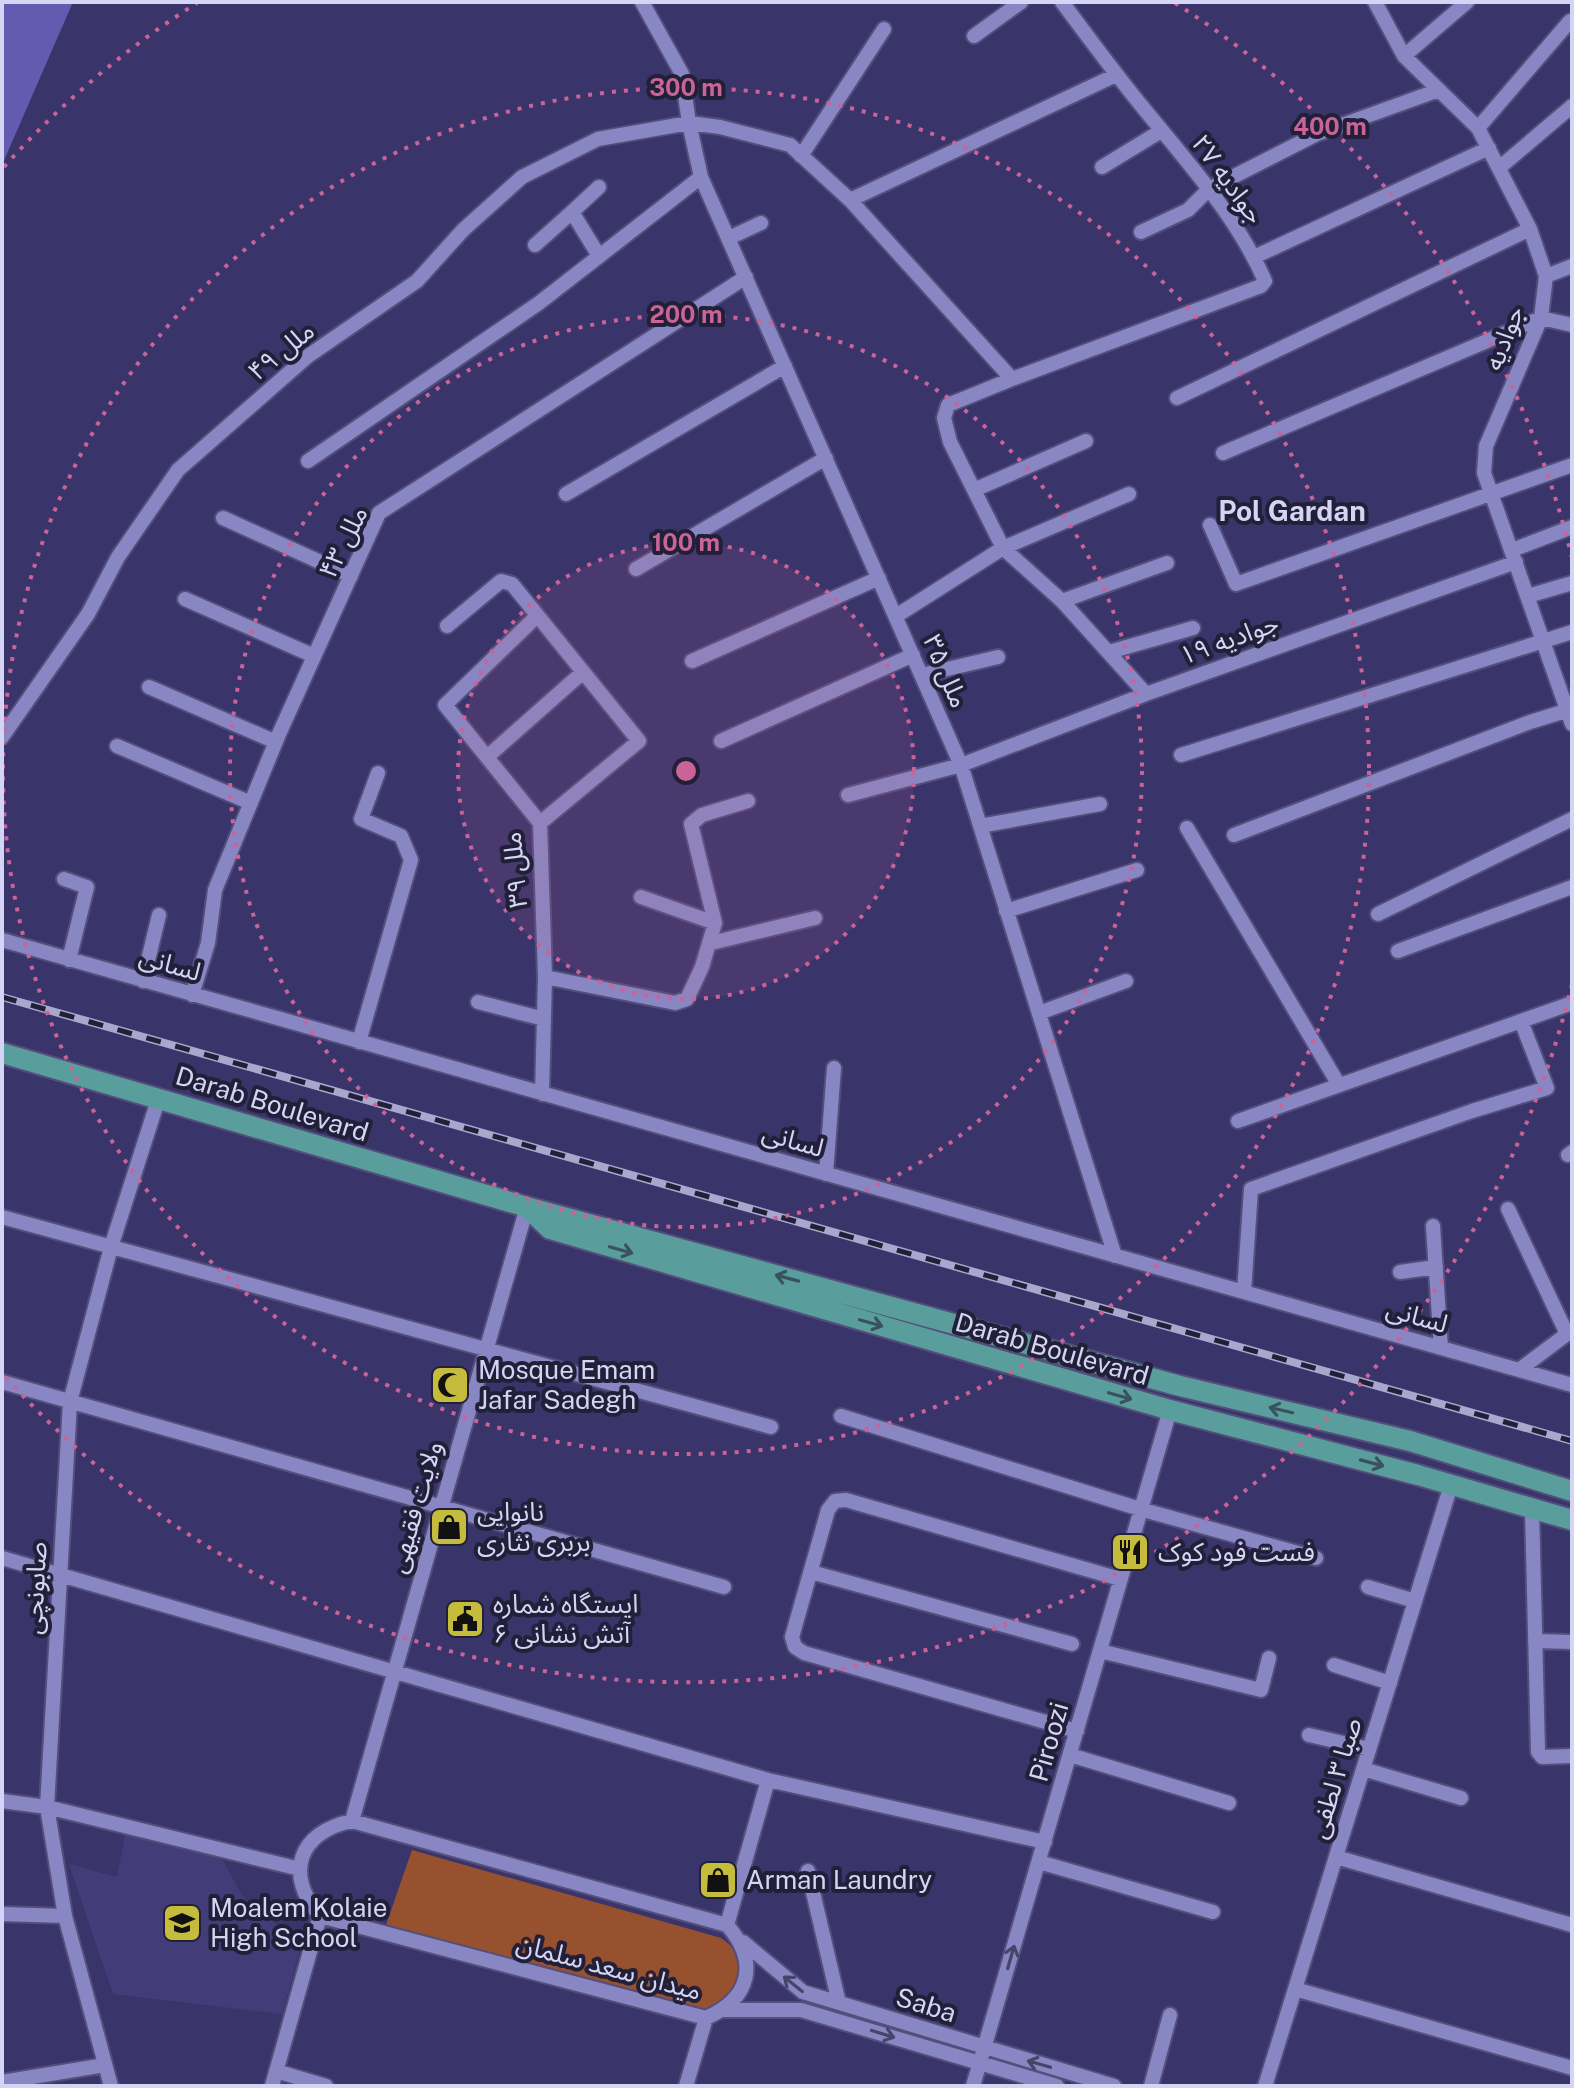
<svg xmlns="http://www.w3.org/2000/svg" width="1574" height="2088" font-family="'Public Sans','Noto Sans Arabic',sans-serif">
	<rect width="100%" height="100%" fill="#393469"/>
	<!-- built -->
	<path fill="#423d79" d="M125 1835 221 1858 241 1893 263 1918 304 1935 282 2014 113 1994 69 1864 117 1877Z"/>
	<!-- green -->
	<path fill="#98512f" d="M412 1850 721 1938C754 1959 740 2003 705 2010L386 1925Z"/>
	<!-- water -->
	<path fill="#635bb0" d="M2 2H73L2 165Z"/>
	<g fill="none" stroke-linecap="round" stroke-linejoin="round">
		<!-- minor casing -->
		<g stroke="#534e7b" stroke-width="18">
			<path id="minor" d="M642 2 682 74 689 123 701 177 961 765 1115 1256
				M1062 2C1089 38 1116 75 1145 110 1189 164 1237 217 1265 281L1261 286 1012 379 948 405 944 418 950 442 1003 548 1062 601 1146 694
				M1375 2 1404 56 1478 128 1530 229 1546 276 1541 318 1486 446 1484 473 1572 724
				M974 36 1021 2
				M1404 56 1467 2
				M1478 128 1570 21
				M801 156 884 29
				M1102 167 1161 131
				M1499 168 1572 106
				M850 200 1116 75
				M572 212 599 187
				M1141 232 1188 210 1209 189 1317 134 1439 90
				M729 238 761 223
				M535 245 572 212 599 256
				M1254 257 1489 148
				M1546 276 1572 266
				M1177 398 1530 229
				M1223 453 1541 318 1572 325
				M308 461 539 303 701 177
				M974 490 1086 441
				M566 494 785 366
				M223 518 351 576
				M1210 525 1236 584 1572 465
				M1512 550 1572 527
				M636 569 826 458
				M1528 596 1572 583
				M185 599 314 656
				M1062 601 1167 563
				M537 616 445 705 540 823 545 977 542 1094
				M896 616 1003 548 1129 494
				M447 626 501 581 512 584 639 741 540 823
				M1109 652 1193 628
				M692 661 879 578
				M922 675 998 657
				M149 687 276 742
				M2 737 88 614 118 557 178 470 308 356 417 281 463 230 522 177 598 139 689 123 720 127 790 145 850 200 1012 379
				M721 741 913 655
				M117 746 251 803
				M1181 755 1572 632
				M487 757 583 672
				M848 795 961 765 1146 694 1516 562
				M980 826 1100 804
				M1187 828 1339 1085
				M1234 835 1530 722 1572 709
				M64 879 87 887 69 960
				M641 897 715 923
				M1006 911 1137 870
				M1378 914 1572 819
				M2 940 1572 1385
				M711 943 815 918
				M1398 951 1572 887
				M545 977 675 1003 687 999 702 967 715 923 691 824 702 815 748 801
				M143 981 159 915
				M192 995 208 943 215 890 279 734 379 513 746 277
				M478 1002 544 1019
				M1039 1013 1126 981
				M359 1042 411 860 401 836 361 819 378 773
				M1238 1121 1572 1003
				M1568 1155 1572 1152
				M826 1174 834 1068
				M1508 1209 1567 1334 1519 1370
				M2 1217 771 1427
				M1433 1226 1441 1348
				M1400 1272 1436 1267
				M1244 1292 1251 1189 1472 1111 1547 1088 1521 1021
				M2 1382 724 1587
				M841 1416 1140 1509 1316 1558
				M1532 1509 1538 1752 1542 1757 1572 1756
				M2 1558 768 1780 1045 1842
				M811 1572 1072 1644
				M1368 1587 1415 1601
				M1535 1641 1572 1642
				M1100 1651 1261 1690 1269 1658
				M1334 1665 1390 1683
				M1077 1731 804 1653 795 1647 792 1637 828 1510 835 1501 846 1500 1120 1579
				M1309 1735 1369 1749
				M1070 1755 1229 1803
				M1363 1769 1461 1798
				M2 1801 47 1807 300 1869
				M352 1821 727 1925C759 1962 751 1998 706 2018L320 1916C284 1875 298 1832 352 1821Z
				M352 1821 527 1207
				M1336 1857 1572 1925
				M1039 1862 1213 1912
				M808 1871 839 2003
				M2 1914 65 1916
				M727 1925 768 1780
				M743 1942 803 1992 1114 2086
				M1295 1989 1572 2068
				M724 2010H801L1057 2086
				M276 2071 326 2086
				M2 2082 105 2065
				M111 2086 65 1916 47 1807 70 1402 111 1247 159 1097
				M272 2086 320 1916
				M686 2086 706 2018
				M973 2086 1170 1410
				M1151 2086 1170 2015
				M1265 2086 1451 1485"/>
		</g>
		<!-- major casing -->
		<g stroke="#534e7b" stroke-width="24">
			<path id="major" d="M2 1053 527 1207 1180 1386 1410 1441 1572 1491
				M530 1210 550 1229 1170 1410 1418 1475 1572 1520"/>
		</g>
		<!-- minor -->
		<use href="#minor" stroke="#8987c3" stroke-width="14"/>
		<!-- major -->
		<use href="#major" stroke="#599d9c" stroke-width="20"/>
		<!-- rail casing -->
		<g stroke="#a8a7cd" stroke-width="8">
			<path id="rail" d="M2 997 1572 1441"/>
		</g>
		<!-- rail -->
		<use href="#rail" stroke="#222038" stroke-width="5" stroke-dasharray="15" stroke-linecap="butt"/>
	</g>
	<!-- one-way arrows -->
	<defs><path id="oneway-shaft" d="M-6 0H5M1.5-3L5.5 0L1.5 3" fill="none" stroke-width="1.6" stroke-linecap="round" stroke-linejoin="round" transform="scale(2)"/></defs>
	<g stroke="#385260">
		<use href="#oneway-shaft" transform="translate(621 1250) rotate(16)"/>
		<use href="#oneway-shaft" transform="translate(787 1278) rotate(-165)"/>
		<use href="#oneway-shaft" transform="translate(871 1323) rotate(16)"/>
		<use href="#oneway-shaft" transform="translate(1120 1396) rotate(16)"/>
		<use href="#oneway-shaft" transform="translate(1281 1410) rotate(-167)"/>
		<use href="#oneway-shaft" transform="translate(1372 1463) rotate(15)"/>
	</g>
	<g stroke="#464469">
		<use href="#oneway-shaft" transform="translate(1011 1957) rotate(-74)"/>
		<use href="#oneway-shaft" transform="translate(793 1984) rotate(-141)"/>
		<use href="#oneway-shaft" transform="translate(883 2034) rotate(17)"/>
		<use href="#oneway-shaft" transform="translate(1039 2064) rotate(-164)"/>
	</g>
	<!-- distance rings -->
	<circle cx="686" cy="771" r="228" fill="#c96398" fill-opacity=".12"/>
	<g fill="none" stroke="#c96398" stroke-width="4" stroke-dasharray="4 8">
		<circle cx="686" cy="771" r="228"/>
		<circle cx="686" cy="771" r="456"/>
		<circle cx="686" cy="771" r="683"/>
		<path d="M1572 984A911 911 0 0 1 4 1375M4 167A911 911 0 0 1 197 3M1175 3A911 911 0 0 1 1572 558"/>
	</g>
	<!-- icons -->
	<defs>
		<g id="mosque-square" transform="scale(2)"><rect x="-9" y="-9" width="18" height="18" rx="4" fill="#c5bc3d" stroke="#222038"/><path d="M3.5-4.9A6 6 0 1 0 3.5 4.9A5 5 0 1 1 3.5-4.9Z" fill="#111"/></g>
		<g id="shop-square" transform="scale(2)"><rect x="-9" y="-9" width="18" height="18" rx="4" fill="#c5bc3d" stroke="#222038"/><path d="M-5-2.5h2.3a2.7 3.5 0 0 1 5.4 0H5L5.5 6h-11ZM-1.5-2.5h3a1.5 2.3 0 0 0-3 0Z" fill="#111"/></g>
		<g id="restaurant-square" transform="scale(2)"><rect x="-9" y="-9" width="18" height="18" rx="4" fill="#c5bc3d" stroke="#222038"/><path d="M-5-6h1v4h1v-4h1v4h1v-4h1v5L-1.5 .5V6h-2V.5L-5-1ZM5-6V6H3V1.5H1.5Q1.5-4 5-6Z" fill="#111"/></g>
		<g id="civic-square" transform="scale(2)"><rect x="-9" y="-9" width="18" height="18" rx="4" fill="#c5bc3d" stroke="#222038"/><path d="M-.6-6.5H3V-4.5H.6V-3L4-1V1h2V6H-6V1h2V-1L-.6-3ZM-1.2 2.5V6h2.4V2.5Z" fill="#111"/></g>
		<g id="school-square" transform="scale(2)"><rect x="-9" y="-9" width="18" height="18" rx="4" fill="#c5bc3d" stroke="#222038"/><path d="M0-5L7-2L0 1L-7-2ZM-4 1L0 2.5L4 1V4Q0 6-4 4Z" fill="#111"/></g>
	</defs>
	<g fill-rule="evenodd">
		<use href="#mosque-square" x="450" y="1385"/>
		<use href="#shop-square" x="449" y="1527"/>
		<use href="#restaurant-square" x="1130" y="1552"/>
		<use href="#civic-square" x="465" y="1619"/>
		<use href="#shop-square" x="718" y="1880"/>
		<use href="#school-square" x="182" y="1923"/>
	</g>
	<g text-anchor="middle" stroke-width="8" stroke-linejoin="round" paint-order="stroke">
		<!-- street labels -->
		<g font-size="26" fill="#d4d4f4" stroke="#222038">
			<text transform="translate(1228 179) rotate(54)" y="9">جوادیه ۲۷</text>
			<text transform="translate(1504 338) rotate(-69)" y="9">جوادیه</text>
			<text transform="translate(281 351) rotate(-39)" y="9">ملل ۴۹</text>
			<text transform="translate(343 542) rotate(-63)" y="9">ملل ۴۳</text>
			<text transform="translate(1229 639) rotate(-20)" y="9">جوادیه ۱۹</text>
			<text transform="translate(946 671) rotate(67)" y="9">ملل ۳۵</text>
			<text transform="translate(515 870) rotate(-95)" y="9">ملل ۳۹</text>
			<text transform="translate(170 964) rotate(16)" y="9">لسانی</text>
			<text transform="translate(272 1104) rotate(17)" y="9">Darab Boulevard</text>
			<text transform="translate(793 1140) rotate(16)" y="9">لسانی</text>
			<text transform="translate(1417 1316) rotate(16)" y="9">لسانی</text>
			<text transform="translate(1052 1349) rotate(16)" y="9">Darab Boulevard</text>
			<text transform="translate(415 1507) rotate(-74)" y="9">ولایت فقیهی</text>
			<text transform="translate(35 1588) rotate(-87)" y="9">صابونچی</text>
			<text transform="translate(1049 1742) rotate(-74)" y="9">Piroozi</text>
			<text transform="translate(1335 1778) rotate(-73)" y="9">صبا ۳ لطفی</text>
			<text transform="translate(609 1967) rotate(15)" y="9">میدان سعد سلمان</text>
			<text transform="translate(926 2005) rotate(17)" y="9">Saba</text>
		</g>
		<!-- poi labels -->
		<g font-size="26" fill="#d4d4f4" stroke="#222038" text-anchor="start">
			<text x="478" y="1379">Mosque Emam<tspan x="478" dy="30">Jafar Sadegh</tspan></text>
			<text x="477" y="1521">نانوایی<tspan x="477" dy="30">بربری نثاری</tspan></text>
			<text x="1158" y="1561">فست فود کوک</text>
			<text x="493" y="1613">ایستگاه شماره<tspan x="493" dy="30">۶ آتش نشانی</tspan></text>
			<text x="746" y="1889">Arman Laundry</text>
			<text x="210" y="1917">Moalem Kolaie<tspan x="210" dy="30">High School</tspan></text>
		</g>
		<!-- neighbourhood labels -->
		<g font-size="28" font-weight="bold" fill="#d4d4f4" stroke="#222038">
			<text x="1292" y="521">Pol Gardan</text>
		</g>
	</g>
	<circle cx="686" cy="771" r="12" fill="#c96398" stroke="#222038" stroke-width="4"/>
	<g font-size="24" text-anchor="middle" font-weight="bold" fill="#c96398" stroke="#222038" stroke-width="8" stroke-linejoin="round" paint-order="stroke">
		<text x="686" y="96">300 m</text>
		<text x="1330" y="135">400 m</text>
		<text x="686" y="323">200 m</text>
		<text x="686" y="551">100 m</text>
	</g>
	<!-- border -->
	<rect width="1574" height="2088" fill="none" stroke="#d4d4f4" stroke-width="8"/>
</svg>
